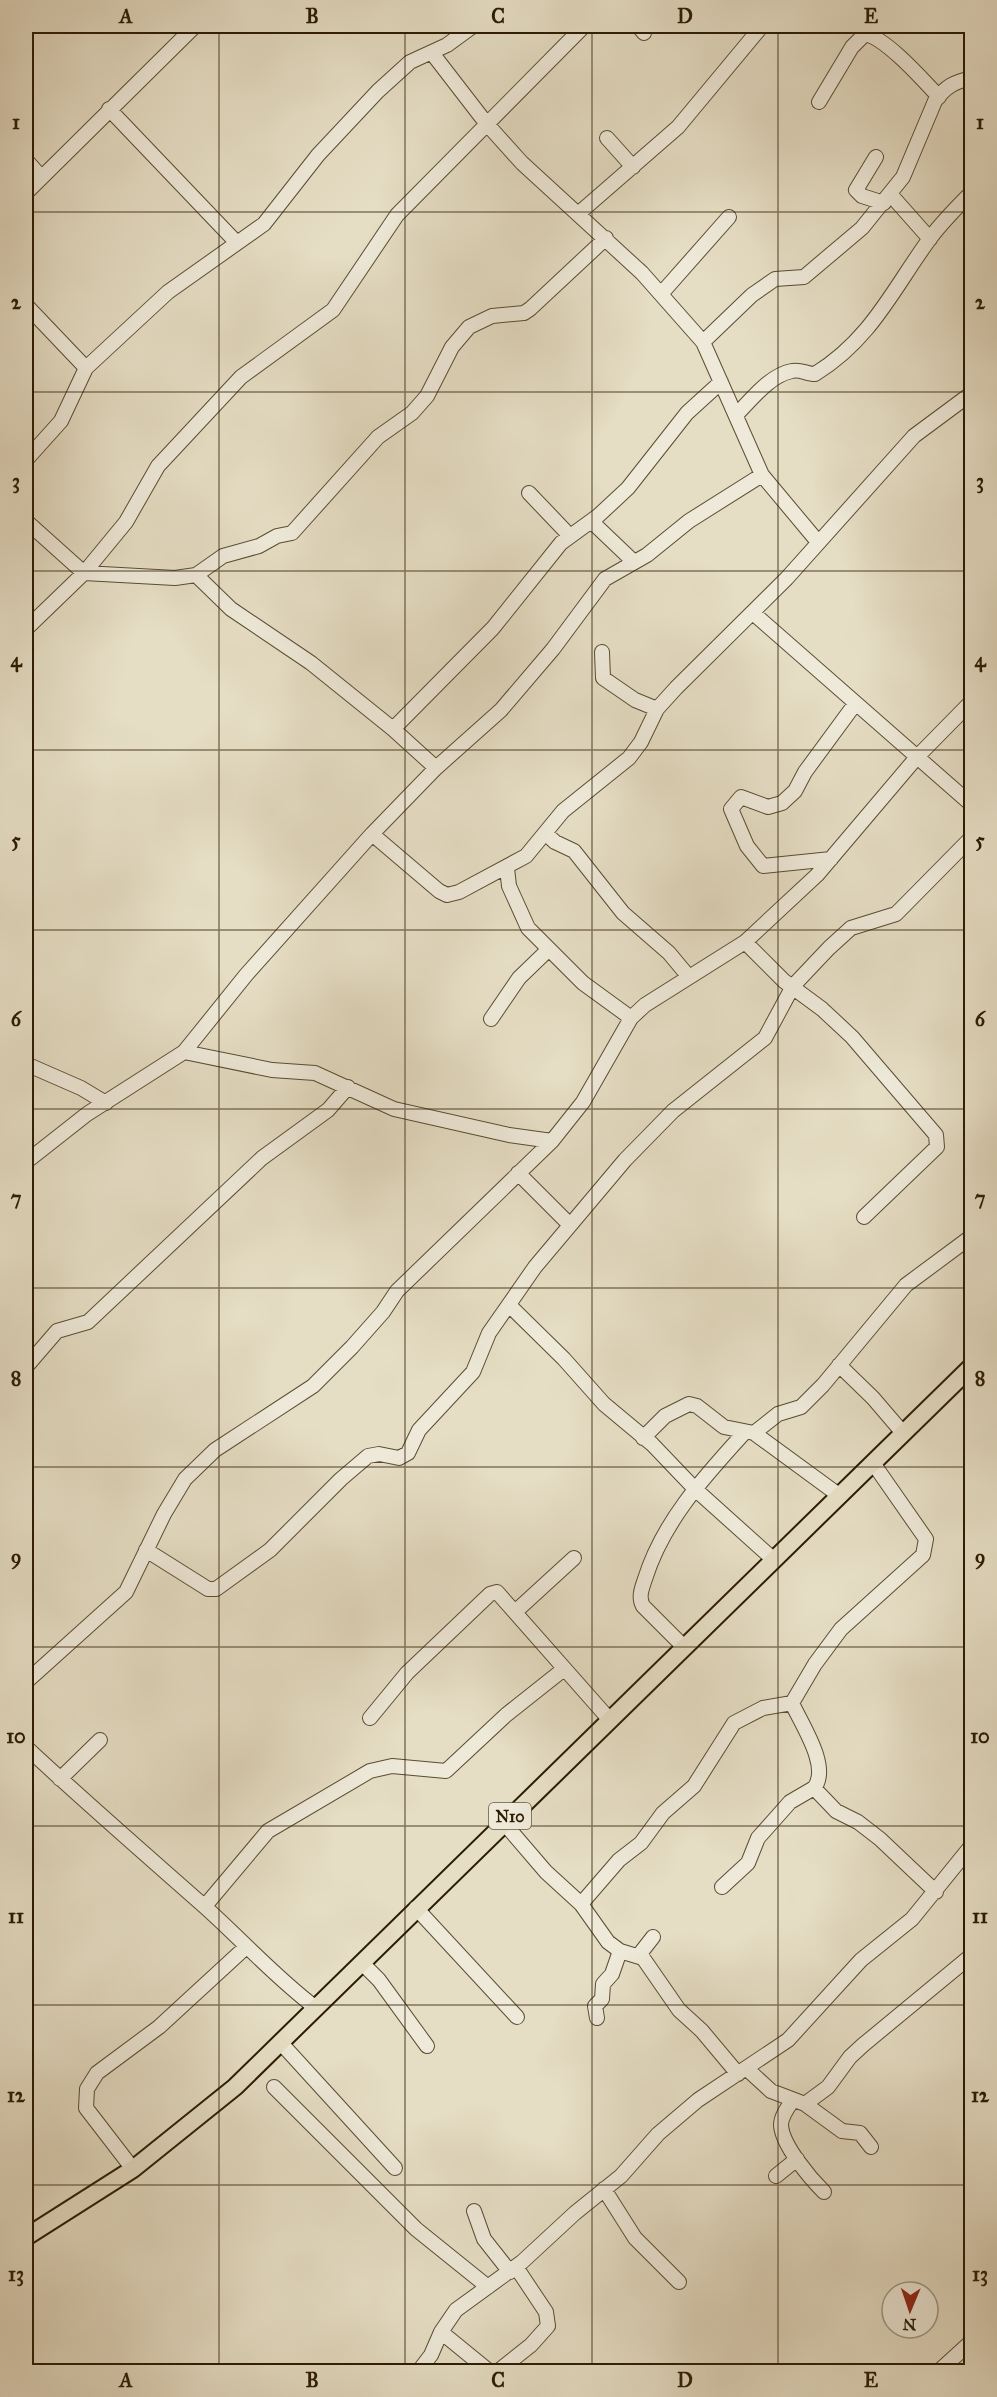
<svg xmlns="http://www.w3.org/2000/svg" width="997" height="2397" font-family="'IM FELL Great Primer',serif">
	<rect width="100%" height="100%" fill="#e5ddc4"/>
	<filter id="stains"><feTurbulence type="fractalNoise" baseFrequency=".00333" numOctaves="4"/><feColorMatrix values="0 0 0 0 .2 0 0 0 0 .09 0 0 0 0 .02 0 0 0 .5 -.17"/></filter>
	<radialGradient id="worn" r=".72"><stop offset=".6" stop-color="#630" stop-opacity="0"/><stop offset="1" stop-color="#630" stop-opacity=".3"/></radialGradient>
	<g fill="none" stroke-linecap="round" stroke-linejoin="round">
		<!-- minor casing -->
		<g stroke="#5a4c32" stroke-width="16">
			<path id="minor" d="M638 26 644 33
				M432 53 486 123 522 163 642 273 703 342 762 475 818 542
				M819 102 852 47 865 34C886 38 923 80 939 97
				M109 109 237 243
				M607 138 633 167
				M876 157 856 190 862 196 884 203
				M26 160 41 177
				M26 193 195 26
				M891 195 930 239
				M578 214 678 127 762 26
				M661 294 729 217
				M26 305 86 368 168 292 264 224 318 155 378 91 410 62 447 45 473 26
				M703 342 752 295 775 279 804 277 862 228 903 177 935 101C946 86 954 82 972 78
				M737 414C752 399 770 375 792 371 800 369 807 374 815 374 872 339 894 287 931 237 943 221 958 206 972 192
				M26 460 61 421 86 368
				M529 493 570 536
				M26 521 84 573 175 578 196 575 223 556 259 546 277 536 292 533 378 437 412 413 427 396 452 347 469 327 492 316 524 313 530 309 606 238
				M591 521 634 562
				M196 575 231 609 311 663 393 729 436 768
				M753 613 972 805
				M26 629 84 573 126 522 158 466 241 377 333 310 397 215 584 26
				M602 652 603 678 635 700 657 709
				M393 729 493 628 561 543 598 516 628 488 687 413 721 382
				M545 833 555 842 574 851 623 913 669 953 689 977
				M372 834 436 768 501 710 553 649 605 579 647 555 689 521 762 475
				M831 859 763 866 747 846 731 809 741 797 768 807 782 803 795 791 805 772 855 704
				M507 868 509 886 528 928 583 983 631 1018
				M745 942 784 981 822 1009 852 1037 936 1135 937 1147 864 1217
				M491 1019 519 978 548 950
				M184 1052 272 1070 315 1073 394 1109 509 1135 552 1141
				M26 1064 81 1088 106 1103
				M26 1162 87 1114 184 1052 246 975 372 834 439 891 447 895 459 892 526 856 563 811 629 758 641 742 657 709 676 688 787 578 914 436 972 393
				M518 1173 570 1225
				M509 1305 564 1359 604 1404 652 1444 695 1489 774 1560
				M839 1365 873 1398 903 1433
				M26 1367 57 1331 88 1322 262 1158 328 1110 348 1087
				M754 1433 778 1414 801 1407 823 1385 906 1285 968 1239 972 1242
				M643 1438 665 1416 689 1404 697 1406 724 1427 754 1433 840 1496
				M146 1550 208 1589H216L270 1550 341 1479 368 1456 379 1454 399 1458 408 1453 419 1430 473 1372 489 1333 535 1267 625 1160 673 1111 765 1038 793 986 829 948 851 928 896 914 972 837
				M515 1612 574 1558
				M684 1647 643 1606C638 1597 642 1588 645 1579 663 1521 705 1476 745 1432
				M26 1682 126 1592 164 1514 185 1479 215 1450 313 1386 352 1347 383 1312 397 1291 552 1141 583 1102 631 1018 645 1005 745 942 817 875 917 757 972 701
				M792 1703C801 1724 831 1767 814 1788L836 1811 858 1822 880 1839 936 1892
				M370 1718 407 1673 490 1594 497 1592 609 1719
				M26 1747C84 1801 144 1853 204 1906 242 1940 276 1978 316 2008
				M60 1779 100 1740
				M504 1823 546 1872 581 1904 608 1942 620 1951 643 1958 679 2010 702 2031 738 2074
				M722 1887 748 1863 758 1838 790 1802 814 1788
				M581 1904 619 1860 641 1843 663 1813 694 1786 734 1723 763 1708 792 1703 815 1664 841 1629 923 1555 926 1539 873 1463
				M205 1906 268 1831 370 1771 392 1766 446 1771 506 1715 564 1669
				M416 1908 517 2017
				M639 1955 653 1937
				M362 1963 379 1980 427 2046
				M597 2018 595 2006 602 1999 603 1984 612 1974 620 1951
				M280 2042 395 2168
				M746 2068 771 2091 805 2104 842 2131 860 2133 871 2147
				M274 2087 416 2229 488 2287
				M793 2100C788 2107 781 2116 781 2125 782 2145 810 2178 824 2192
				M805 2104 828 2087 850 2057 863 2045 972 1955
				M133 2169 86 2108 87 2089 97 2073 159 2027 246 1947
				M776 2176 797 2159
				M604 2189 635 2238 679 2282
				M474 2211 484 2239 510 2272
				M441 2332 490 2372
				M418 2372 431 2355 441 2332 456 2310 522 2262 575 2213 621 2176 658 2134 698 2100 788 2040 861 1960 912 1919 972 1845
				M497 2372 531 2345 548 2326 546 2312 516 2267
				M938 2372 972 2341"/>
		</g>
		<!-- major casing -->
		<g stroke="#2b1b02" stroke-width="20">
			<path id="major" d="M26 2237 133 2169 235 2087 972 1366"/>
		</g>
		<!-- minor -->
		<use href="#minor" stroke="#eee9d9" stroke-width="14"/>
		<!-- major -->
		<use href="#major" stroke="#e5ddc4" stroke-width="16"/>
	</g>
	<!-- grid -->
	<path fill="none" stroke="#2b1b02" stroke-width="1.5" stroke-opacity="0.55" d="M219 26V2372M405 26V2372M592 26V2372M778 26V2372M26 212H972M26 392H972M26 571H972M26 750H972M26 930H972M26 1109H972M26 1288H972M26 1467H972M26 1647H972M26 1826H972M26 2005H972M26 2185H972"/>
	<g text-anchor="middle" stroke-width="4.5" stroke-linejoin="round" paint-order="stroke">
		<!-- shield labels -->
		<rect fill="#eee9d9" stroke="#665942" stroke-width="1.5" x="489" y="1803" width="42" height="26" rx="4.5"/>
		<g font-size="16" font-weight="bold" fill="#2b1b02">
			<text x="510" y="1822">N10</text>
		</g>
	</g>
	<!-- margin -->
	<rect width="997" height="2397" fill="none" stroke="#e5ddc4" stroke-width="66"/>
	<!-- north arrow -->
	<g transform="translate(910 2310) rotate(182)"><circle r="28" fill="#eee9d9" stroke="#a09783" stroke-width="1.5"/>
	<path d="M0-4.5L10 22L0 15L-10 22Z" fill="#8f2418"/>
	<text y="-9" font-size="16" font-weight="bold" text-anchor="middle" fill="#2b1b02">N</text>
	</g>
	<rect x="33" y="33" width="931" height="2331" fill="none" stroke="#2b1b02" stroke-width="2"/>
	<g font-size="20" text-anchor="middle" font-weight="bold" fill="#2b1b02">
		<text x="126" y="23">A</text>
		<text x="312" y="23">B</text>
		<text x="498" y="23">C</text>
		<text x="685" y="23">D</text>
		<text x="871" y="23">E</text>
		<text x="16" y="129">1</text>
		<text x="980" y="129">1</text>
		<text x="16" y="309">2</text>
		<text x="980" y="309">2</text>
		<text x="16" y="488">3</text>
		<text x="980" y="488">3</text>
		<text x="16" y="667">4</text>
		<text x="980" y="667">4</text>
		<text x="16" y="847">5</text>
		<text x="980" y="847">5</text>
		<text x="16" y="1026">6</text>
		<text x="980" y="1026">6</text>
		<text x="16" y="1205">7</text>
		<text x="980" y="1205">7</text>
		<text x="16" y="1385">8</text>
		<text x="980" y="1385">8</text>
		<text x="16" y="1564">9</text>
		<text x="980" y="1564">9</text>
		<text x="16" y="1743">10</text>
		<text x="980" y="1743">10</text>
		<text x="16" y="1923">11</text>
		<text x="980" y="1923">11</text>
		<text x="16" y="2102">12</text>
		<text x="980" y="2102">12</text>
		<text x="16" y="2281">13</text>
		<text x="980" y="2281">13</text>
		<text x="126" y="2387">A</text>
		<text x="312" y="2387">B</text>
		<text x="498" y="2387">C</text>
		<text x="685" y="2387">D</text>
		<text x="871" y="2387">E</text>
	</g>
	<rect width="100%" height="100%" filter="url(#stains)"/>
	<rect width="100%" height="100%" fill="url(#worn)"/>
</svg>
